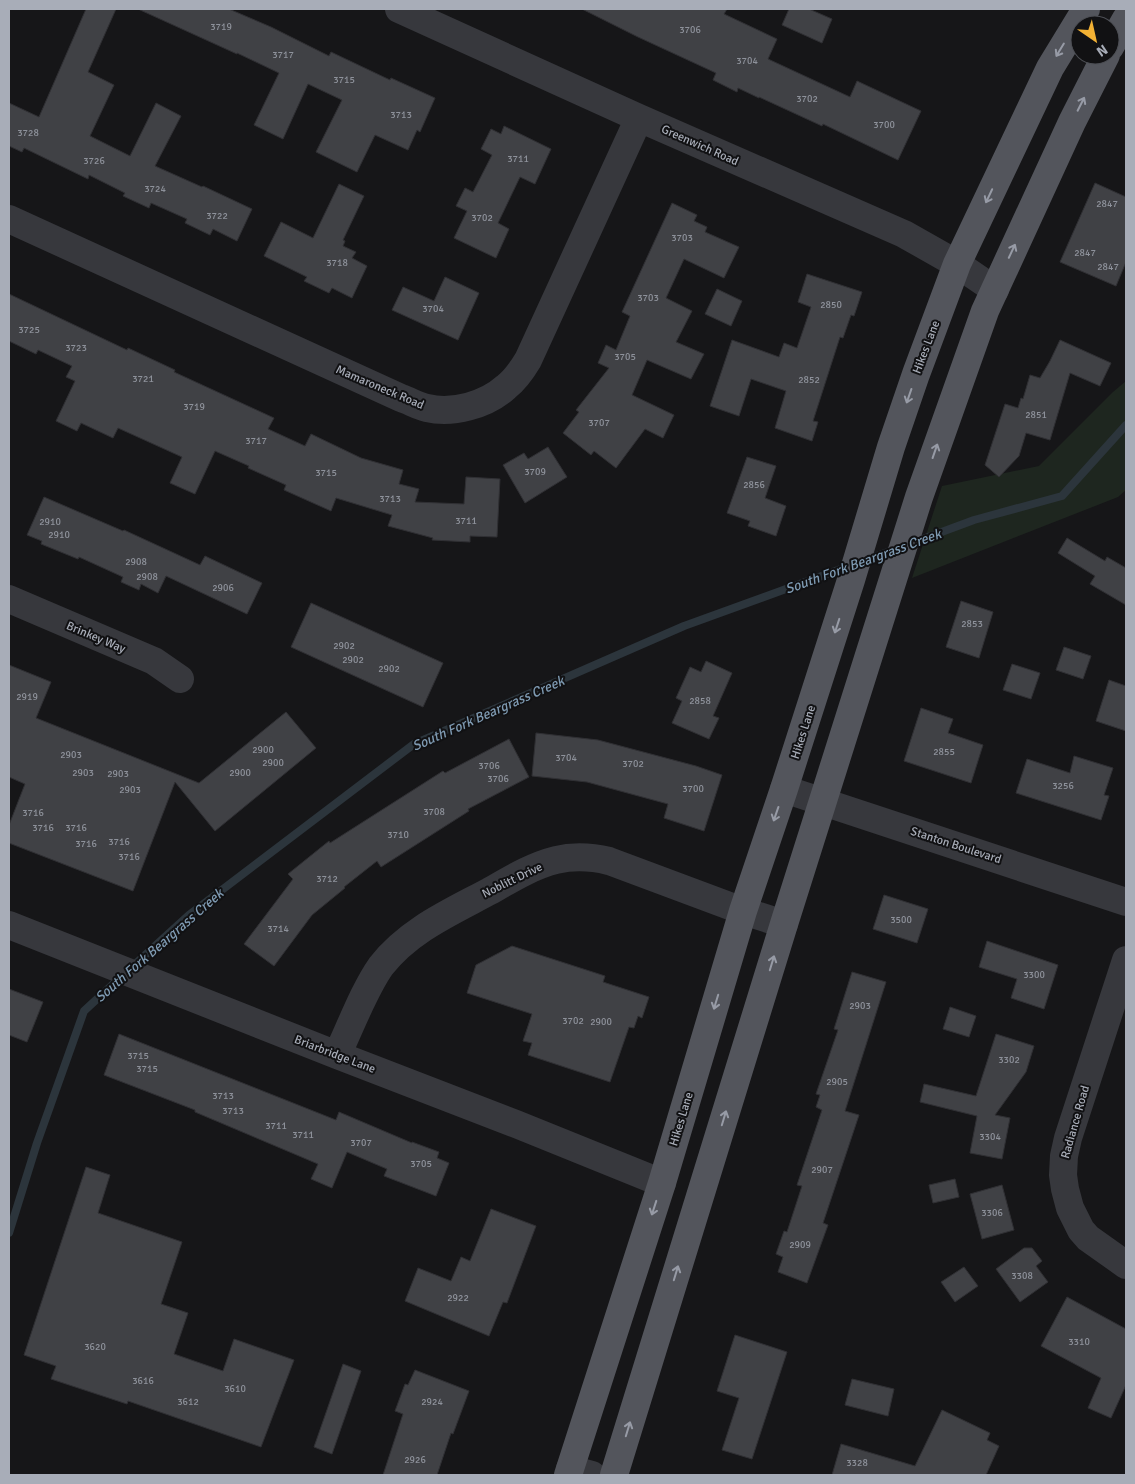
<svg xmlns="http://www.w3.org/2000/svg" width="1135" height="1484" font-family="Signika,sans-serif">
	<rect width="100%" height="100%" fill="#161618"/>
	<!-- green -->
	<path fill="#1e261f" d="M1126 381V490L1118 497 912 578 942 486 1039 466 1113 392Z"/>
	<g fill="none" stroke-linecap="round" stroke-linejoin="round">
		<!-- stream -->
		<path stroke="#2c353c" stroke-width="8" d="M912 543 974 520 1062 496 1126 425
			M863 561 896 549
			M132 967 189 915 414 744 684 626 849 566
			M9 1233 37 1143 84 1011 123 975"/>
	</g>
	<!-- building -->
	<path fill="#404145" stroke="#303034" d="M86 9H116L88 72 114 85 90 136 130 156 156 103 181 116 155 166 202 187 203 186 252 209 237 241 213 229 210 235 185 223 187 219 151 203 149 208 123 196 125 193 89 175 88 179 24 148 22 152 9 146V103L39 117Z
		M138 9H229L271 27 329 56 331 52 390 80 391 78 435 98 420 132 417 130 408 150 375 135 357 172 316 152 342 100 308 84 283 139 254 125 279 73 237 53V54Z
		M582 9H727L724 14 777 39 768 59 850 97 857 81 921 111 898 160 823 124 822 126 759 97V98L738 88 737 92 713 80 716 73 638 37Z
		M789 9H809L832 19 822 43 782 25Z
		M504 126 551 149 535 184 520 177 498 223 509 229 496 258 454 238 467 211 456 206 465 188 473 192 492 155 481 149 491 129 501 134Z
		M1095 183 1126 197V262L1116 286 1060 262Z
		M339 184 364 196 343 240 345 241 343 246 356 252 352 258 367 266 352 298 332 288 329 293 304 281 307 277 264 256 281 222 313 238Z
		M672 203 697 215 694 221 707 227 705 232 739 247 724 278 684 259 666 298 692 311 676 342 704 354 691 379 647 360 632 395 674 415 663 438 645 429 616 468 594 451 591 455 563 433 579 412 576 410 609 368 598 363 606 345 616 350 630 316 622 312Z
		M807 274 862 292 854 316 851 315 843 338 840 337 813 421 818 422 812 441 775 428 786 391 751 379 739 416 710 406 732 340 779 357 784 343 797 348 811 307 798 302Z
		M445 277 479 293 458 340 392 310 403 287 434 301Z
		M717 289 742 301 731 326 705 314Z
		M9 294 127 350 128 348 175 370 174 372 274 418 268 429 305 446 311 434 361 458 403 470 399 484 419 489 415 502 464 504 466 477 500 479 497 537 470 536V542L432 540 433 538 388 526 392 515 336 498 331 511 284 490 286 485 248 468 249 466 215 451 195 494 170 483 182 457 118 428 113 438 81 423 77 431 56 421 75 381 66 377 72 366 38 350 36 354 9 341Z
		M1060 340 1111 363 1100 386 1070 373 1050 440 1026 433 1019 456 999 477 985 465 1005 404 1018 408 1021 398 1023 399 1030 375 1040 378 1050 361Z
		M548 447 567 477 525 503 503 465 524 453 528 459Z
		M747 457 776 466 765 498 786 506 776 536 748 526 750 521 727 513Z
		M44 497 123 531 124 530 200 565 205 556 262 583 247 614 166 576 158 593 141 584 139 590 121 582 123 577 79 557 78 559 41 544 42 541 27 535Z
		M1067 538 1105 561 1107 557 1126 568V605L1090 584 1095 576 1058 553Z
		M961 601 993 612 979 658 946 647Z
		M311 603 443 663 423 707 291 647Z
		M1064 647 1091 656 1083 679 1056 670Z
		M706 661 732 673 713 716 719 718 709 739 672 723 682 701 676 698 690 667 701 672Z
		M1012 664 1040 673 1031 699 1003 690Z
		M9 665 51 682 36 718 199 783 286 712 316 748 215 831 175 782 133 891 9 843V825L25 784 9 777Z
		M1109 680 1126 686V731L1096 721Z
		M921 708 953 719 948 733 983 745 971 783 904 761Z
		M536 733 598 740 696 766 722 775 704 831 664 818 668 804 587 782 532 776Z
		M509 739 529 777 468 809 469 811 381 867 377 861 344 887 345 888 312 915 274 966 244 944 293 879 288 874 329 841 330 843 443 771 445 773Z
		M1074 756 1113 768 1104 795 1109 796 1101 820 1016 793 1027 759 1070 773Z
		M884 895 928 909 917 943 873 929Z
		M987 941 1058 965 1044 1009 1011 998 1017 979 979 967Z
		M512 946 605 976 603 982 649 997 642 1018 638 1016 634 1028 629 1027 610 1082 528 1055 532 1043 523 1041 532 1014 467 993 476 965Z
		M852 972 886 982 845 1111 859 1115 823 1223 828 1225 807 1283 778 1272 783 1257 776 1254 784 1231 787 1232 802 1186 797 1185 822 1110 816 1107 820 1095 816 1094 838 1030 834 1029Z
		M9 989 43 1002 27 1042 9 1035Z
		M950 1007 976 1016 969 1037 943 1029Z
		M119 1034 336 1120 339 1112 412 1143V1142L439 1152 437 1158 449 1163 436 1196 384 1176 387 1169 347 1152 332 1188 311 1179 318 1164 195 1112V1110L104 1075Z
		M996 1034 1034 1046 1026 1072 995 1115 1010 1118 1002 1159 970 1153 977 1116 920 1102 924 1084 976 1096Z
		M86 1167 110 1175 98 1213 182 1242 161 1304 188 1313 174 1354 223 1371 234 1339 294 1360 261 1447 128 1401 127 1404 51 1379 56 1366 24 1355Z
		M955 1179 959 1197 933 1203 929 1185Z
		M1002 1185 1014 1230 982 1239 970 1194Z
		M491 1209 536 1226 507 1303 503 1302 489 1336 405 1301 418 1268 451 1281 461 1257 470 1261Z
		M1024 1248H1032L1042 1261 1036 1266 1048 1282 1020 1302 996 1269Z
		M964 1267 978 1286 955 1302 941 1282Z
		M1067 1297 1126 1329V1385L1111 1418 1088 1408 1101 1378 1041 1346Z
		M735 1335 787 1352 752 1459 722 1450 739 1398 717 1391Z
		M343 1364 361 1371 332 1454 314 1447Z
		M415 1370 469 1391 453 1434 451 1433 437 1475H383L403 1414 395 1411 405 1384 408 1385Z
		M852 1379 894 1389 888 1416 845 1405Z
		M942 1410 990 1433 987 1440 999 1446 986 1475H832L841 1444 915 1466Z"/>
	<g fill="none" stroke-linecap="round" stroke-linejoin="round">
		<!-- minor -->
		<path stroke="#37383d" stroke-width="28" d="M399 9 639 118 904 234 957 264 995 290
			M9 219 401 398C410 401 418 406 427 408 453 414 486 405 506 387 515 380 522 370 528 360L639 118
			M9 599 154 661 180 679
			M784 789 1126 902
			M9 925 337 1055 516 1124 662 1183
			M1126 960 1068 1138 1064 1156 1063 1175 1065 1189 1070 1208 1081 1230 1088 1238 1126 1265
			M337 1055C350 1028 364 990 381 966 409 930 451 912 490 891 511 879 532 866 556 860 573 856 592 857 609 861L743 911 784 924
			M570 1469 592 1475"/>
		<!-- major -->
		<path stroke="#53555c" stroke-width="28" d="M1110 47 1126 19
			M568 1475 662 1183 743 911 784 789 851 580 891 447 916 374 957 264 1050 68 1086 9
			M614 1475 784 924 919 497 985 311 1072 122 1106 55"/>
	</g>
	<!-- one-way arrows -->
	<defs><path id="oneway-shaft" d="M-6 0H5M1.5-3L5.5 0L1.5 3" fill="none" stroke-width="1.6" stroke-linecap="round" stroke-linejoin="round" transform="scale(1.25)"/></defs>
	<g stroke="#979ba6">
		<use href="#oneway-shaft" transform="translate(1060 50) rotate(121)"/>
		<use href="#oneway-shaft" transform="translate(1081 104) rotate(-63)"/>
		<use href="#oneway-shaft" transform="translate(989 196) rotate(115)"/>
		<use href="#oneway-shaft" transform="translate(1012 251) rotate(-65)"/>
		<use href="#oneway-shaft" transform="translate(909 396) rotate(109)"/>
		<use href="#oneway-shaft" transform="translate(935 451) rotate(-71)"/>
		<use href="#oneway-shaft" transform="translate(837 626) rotate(108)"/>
		<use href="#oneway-shaft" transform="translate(776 814) rotate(109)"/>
		<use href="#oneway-shaft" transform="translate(772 963) rotate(-73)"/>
		<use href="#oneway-shaft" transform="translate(716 1002) rotate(107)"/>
		<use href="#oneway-shaft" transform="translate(724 1118) rotate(-73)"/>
		<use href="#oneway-shaft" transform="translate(654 1208) rotate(108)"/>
		<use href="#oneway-shaft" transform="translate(676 1273) rotate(-73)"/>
		<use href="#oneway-shaft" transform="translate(628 1429) rotate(-73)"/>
	</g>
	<g text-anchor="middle" stroke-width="4" stroke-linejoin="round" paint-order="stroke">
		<!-- number labels -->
		<g font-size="10" fill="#8e929b">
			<text x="221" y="30">3719</text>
			<text x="690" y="33">3706</text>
			<text x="283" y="58">3717</text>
			<text x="747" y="64">3704</text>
			<text x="344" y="83">3715</text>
			<text x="807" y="102">3702</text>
			<text x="401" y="118">3713</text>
			<text x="884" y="128">3700</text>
			<text x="28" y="136">3728</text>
			<text x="518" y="162">3711</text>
			<text x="94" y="164">3726</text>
			<text x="155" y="192">3724</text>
			<text x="1107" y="207">2847</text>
			<text x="217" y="219">3722</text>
			<text x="482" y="221">3702</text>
			<text x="682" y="241">3703</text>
			<text x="1085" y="256">2847</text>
			<text x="337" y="266">3718</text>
			<text x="1108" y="270">2847</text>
			<text x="648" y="301">3703</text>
			<text x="831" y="308">2850</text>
			<text x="433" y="312">3704</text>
			<text x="29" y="333">3725</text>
			<text x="76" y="351">3723</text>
			<text x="625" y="360">3705</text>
			<text x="143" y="382">3721</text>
			<text x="809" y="383">2852</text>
			<text x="194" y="410">3719</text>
			<text x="1036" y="418">2851</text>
			<text x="599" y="426">3707</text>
			<text x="256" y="444">3717</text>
			<text x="535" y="475">3709</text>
			<text x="326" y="476">3715</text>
			<text x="754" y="488">2856</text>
			<text x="390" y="502">3713</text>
			<text x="466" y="524">3711</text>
			<text x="50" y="525">2910</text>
			<text x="59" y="538">2910</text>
			<text x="136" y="565">2908</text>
			<text x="147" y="580">2908</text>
			<text x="223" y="591">2906</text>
			<text x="972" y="627">2853</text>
			<text x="344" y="649">2902</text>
			<text x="353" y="663">2902</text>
			<text x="389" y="672">2902</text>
			<text x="27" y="700">2919</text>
			<text x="700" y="704">2858</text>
			<text x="263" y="753">2900</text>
			<text x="944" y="755">2855</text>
			<text x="71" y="758">2903</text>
			<text x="566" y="761">3704</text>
			<text x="273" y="766">2900</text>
			<text x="633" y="767">3702</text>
			<text x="489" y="769">3706</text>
			<text x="83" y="776">2903</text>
			<text x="240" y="776">2900</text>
			<text x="118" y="777">2903</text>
			<text x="498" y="782">3706</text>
			<text x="1063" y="789">3256</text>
			<text x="693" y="792">3700</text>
			<text x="130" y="793">2903</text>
			<text x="434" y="815">3708</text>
			<text x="33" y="816">3716</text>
			<text x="43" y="831">3716</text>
			<text x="76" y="831">3716</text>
			<text x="398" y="838">3710</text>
			<text x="119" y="845">3716</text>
			<text x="86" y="847">3716</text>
			<text x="129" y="860">3716</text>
			<text x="327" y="882">3712</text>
			<text x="901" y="923">3500</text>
			<text x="278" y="932">3714</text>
			<text x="1034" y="978">3300</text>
			<text x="860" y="1009">2903</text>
			<text x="573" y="1024">3702</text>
			<text x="601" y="1025">2900</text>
			<text x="138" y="1059">3715</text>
			<text x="1009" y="1063">3302</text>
			<text x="147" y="1072">3715</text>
			<text x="837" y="1085">2905</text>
			<text x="223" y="1099">3713</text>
			<text x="233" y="1114">3713</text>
			<text x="276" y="1129">3711</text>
			<text x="303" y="1138">3711</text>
			<text x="990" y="1140">3304</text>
			<text x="361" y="1146">3707</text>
			<text x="421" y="1167">3705</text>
			<text x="822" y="1173">2907</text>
			<text x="992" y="1216">3306</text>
			<text x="800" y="1248">2909</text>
			<text x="1022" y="1279">3308</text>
			<text x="458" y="1301">2922</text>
			<text x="1079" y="1345">3310</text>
			<text x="95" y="1350">3620</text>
			<text x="143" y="1384">3616</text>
			<text x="235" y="1392">3610</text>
			<text x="188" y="1405">3612</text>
			<text x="432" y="1405">2924</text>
			<text x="415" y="1463">2926</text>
			<text x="857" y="1466">3328</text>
		</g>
		<!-- street labels -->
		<g font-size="12" fill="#a8adb8" stroke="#111113">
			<text transform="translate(700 145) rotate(24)" y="4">Greenwich Road</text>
			<text transform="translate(926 347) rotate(-69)" y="4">Hikes Lane</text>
			<text transform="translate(380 387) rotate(23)" y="4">Mamaroneck Road</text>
			<text transform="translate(96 637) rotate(23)" y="4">Brinkey Way</text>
			<text transform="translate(803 732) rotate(-72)" y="4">Hikes Lane</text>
			<text transform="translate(956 845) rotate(18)" y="4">Stanton Boulevard</text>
			<text transform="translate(512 880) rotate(-26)" y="4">Noblitt Drive</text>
			<text transform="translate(335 1054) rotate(21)" y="4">Briarbridge Lane</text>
			<text transform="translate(681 1119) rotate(-73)" y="4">Hikes Lane</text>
			<text transform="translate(1075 1122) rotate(-74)" y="4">Radiance Road</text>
		</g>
		<!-- water labels -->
		<g font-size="14" font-style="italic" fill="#7f9bb3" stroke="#111113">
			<text transform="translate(863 561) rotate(-20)" y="5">South Fork Beargrass Creek</text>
			<text transform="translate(488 713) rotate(-24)" y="5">South Fork Beargrass Creek</text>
			<text transform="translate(159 945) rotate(-41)" y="5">South Fork Beargrass Creek</text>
		</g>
	</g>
	<!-- border -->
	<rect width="1135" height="1484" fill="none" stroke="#a8adb8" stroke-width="20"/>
	<!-- north arrow -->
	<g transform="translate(1095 40) rotate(146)"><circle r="24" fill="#111113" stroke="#4d4f55"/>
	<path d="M0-4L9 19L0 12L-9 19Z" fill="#f2b134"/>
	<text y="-8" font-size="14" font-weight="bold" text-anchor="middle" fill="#a8adb8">N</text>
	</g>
</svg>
